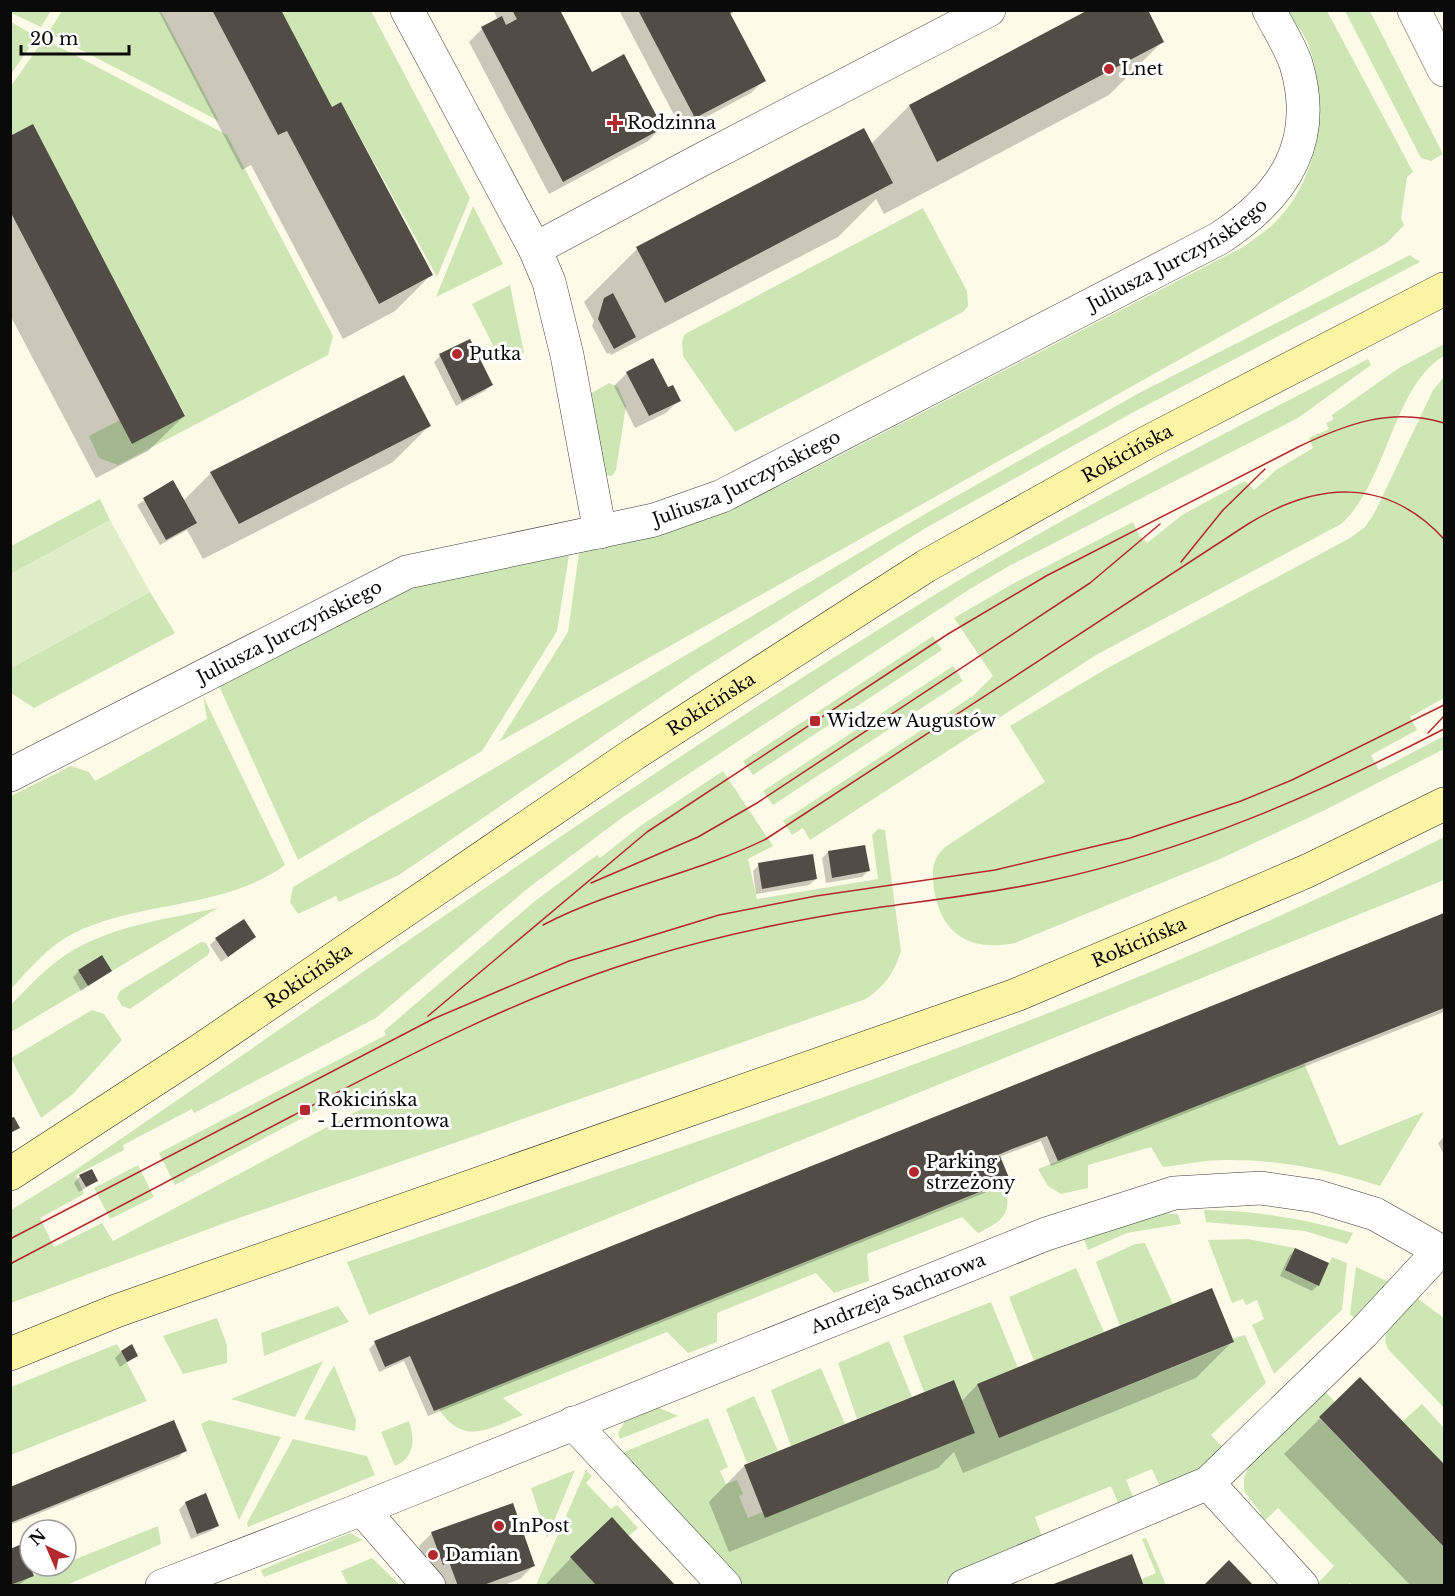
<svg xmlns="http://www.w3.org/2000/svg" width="1455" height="1596" font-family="'Libre Baskerville',serif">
	<rect width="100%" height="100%" fill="#fefae8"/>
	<!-- green -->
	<path fill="#cde6b4" d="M11 10H51V11L41 27 11 13Z
		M62 11H161L219 121 48 33Z
		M281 11H371L470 198 437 277 341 102 332 107Z
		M1287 11H1327L1413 172 1407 177 1401 218 1404 225 1387 243 499 742 568 632 579 553 660 533 709 518 788 482 1245 246C1256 237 1271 228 1280 217 1321 172 1328 102 1309 46 1305 34 1294 22 1287 11Z
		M1345 11H1370L1443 154 1431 161 1421 158Z
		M11 22 37 37 11 74Z
		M44 39 227 135 333 336 328 355 118 465 99 458 89 436 120 420 132 444 185 415 33 125 11 136V86Z
		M473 206 503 264 436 297Z
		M923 208 967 291 968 306 963 312 735 432 683 356 682 341 685 334Z
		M1410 255 1420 262 1130 414 924 529 696 673 399 875 339 902 336 896 298 914 290 902 293 887 930 511 1141 392Z
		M510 285 524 353 498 355 472 304Z
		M1444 344V356C1393 385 1387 484 1341 524L1096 655 810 840 803 828 792 835 783 821 973 696 993 676 954 618 1016 582 1133 522 1139 535 1147 543 1182 515 1245 481 1254 490 1276 470 1313 448 1309 438 1329 429 1326 423 1333 420 1332 415 1399 368Z
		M1368 359 1371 365 1298 418 1009 566 970 589 623 817 527 889 376 1018 194 1113 192 1109 123 1145 124 1150 76 1175 84 1194 40 1218 54 1247 102 1223 113 1241 361 1109 352 1092 175 1185 159 1153 386 1035 384 1031 535 901 597 855 600 858 643 824 723 771 773 846 748 859 757 899 878 879 872 835 878 829 885 830 901 951C894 973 885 986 866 999L222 1224 11 1303V1210L74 1171C359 976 641 774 936 594 1076 509 1222 435 1368 359Z
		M1444 377V698L1410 717 1417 730 1371 755 1379 770 1444 736V749L1325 810 1220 859 1015 943C971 952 941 935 934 889 932 870 931 861 945 847L1045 782 1010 726 1104 670 1350 538 1365 527 1375 512 1433 390Z
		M609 383 618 387 626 406 616 470 612 476 606 475 590 394Z
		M100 499 110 520 11 574V546Z
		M569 555 557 631 482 751 298 860 219 686 407 588Z
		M150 592 175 633 34 708 11 693V668Z
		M933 636 942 650 753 775 743 761Z
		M953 666 963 681 773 805 763 791Z
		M203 696 285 865C224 910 138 900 72 934 48 947 29 969 11 989V796L71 766 89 772 95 781 207 719Z
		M1444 837V880L369 1315 347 1262C717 1133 1094 1016 1444 837Z
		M218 908 112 971 102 955 78 970 88 986 11 1032 10 1006C27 988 44 970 64 956 108 926 167 919 218 908Z
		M201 942 206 943 210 950 208 955 130 1009 122 1006 117 998 120 991Z
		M92 1010 104 1014 122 1040 73 1094 41 1118 11 1058Z
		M1304 1063 1339 1146 1424 1112 1380 1186C1331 1170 1276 1159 1224 1160 1204 1160 1183 1165 1163 1167L1151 1147 1088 1165V1188L1061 1194 1048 1186 1038 1169Z
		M138 1165 154 1197 110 1219 94 1188Z
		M1003 1183C1014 1213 1004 1220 978 1233L962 1217 867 1254 869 1281 834 1293 816 1273 717 1313V1342L688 1353 667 1332 503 1398 523 1415C490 1428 463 1447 439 1409Z
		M1204 1210C1256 1211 1304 1218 1353 1233L1347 1244 1305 1231 1206 1222Z
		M1159 1213 1178 1214 1181 1224 1127 1233 1088 1250 1083 1237Z
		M1248 1239 1295 1248 1285 1270 1319 1285 1332 1257 1347 1263 1342 1310 1274 1374 1252 1325 1264 1319 1257 1300 1246 1305 1243 1299 1232 1303 1208 1240Z
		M1145 1243 1173 1304 1120 1326 1096 1262 1135 1244Z
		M1356 1267 1396 1285 1358 1322 1350 1314Z
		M1076 1268 1104 1332 1034 1361 1009 1297Z
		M1417 1298 1444 1318V1408L1388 1349 1385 1341 1387 1326Z
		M991 1302 1018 1368 977 1384 999 1438 1233 1343 1232 1339 1245 1335 1266 1383 1211 1435 1225 1450 1193 1479 1162 1492 1152 1469 1126 1480 1136 1504 1121 1510 1111 1486 1035 1517 1044 1542 941 1585H743L619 1454 708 1418 728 1467 720 1471 726 1484 737 1480 743 1494 739 1496 748 1518 763 1512 765 1517 975 1433 954 1380 924 1392 903 1336Z
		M338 1306 349 1322 264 1356 261 1333Z
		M217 1318 227 1345V1363L183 1374 163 1336Z
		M889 1341 912 1397 857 1419 838 1363Z
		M117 1344 147 1401 11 1455V1387Z
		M323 1361 295 1417 231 1399Z
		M334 1365 356 1420 355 1431 304 1419Z
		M821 1368 845 1424 791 1446 771 1390Z
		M1322 1388 1335 1402 1319 1418 1444 1547V1585L1353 1586 1350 1583 1347 1585H1319L1317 1584 1334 1566 1278 1508 1260 1525 1255 1520 1261 1513 1244 1491V1478L1251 1460Z
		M754 1396 778 1451 747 1463 726 1409Z
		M1422 1404 1444 1428V1464L1403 1421Z
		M657 1407 678 1416 620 1439 618 1433 626 1419Z
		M209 1420 281 1437 239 1520 201 1424Z
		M409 1421C415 1440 415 1457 395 1466L381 1432Z
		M293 1439 367 1456 375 1475 248 1527 247 1523Z
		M575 1470 547 1538 531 1488Z
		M586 1470 592 1476 586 1483 611 1509 617 1505 638 1528 629 1536 612 1518 597 1585H536Z
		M158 1526 161 1544 67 1585H10L58 1566H66V1563Z
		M350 1533 363 1540 264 1577 261 1570Z
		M1146 1538 1166 1585H1144L1142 1579 1156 1573 1142 1539Z
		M372 1558 400 1585H348L341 1571Z"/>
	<!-- pitch -->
	<path fill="#dfeec6" d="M110 520 150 592 11 668V574Z"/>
	<!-- shadow -->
	<path fill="#0003" d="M158 10H279L331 109 431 275 395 311 343 339 251 165 242 170Z
		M493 10H559L592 74 661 128 648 141 549 194 469 42 482 29 498 20Z
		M619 10H735L730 16 764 80 751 93 682 130Z
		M1091 10 1163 41 1109 95 884 214 876 199 838 237 611 355 610 353 607 354 592 326 594 321 584 302 637 249 871 144 909 106Z
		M10 138 184 416 148 451 96 478 10 315Z
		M440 356 491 385 485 391 456 406 434 362Z
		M627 373 679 400 666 413 635 428 614 386Z
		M429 426 393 462 203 559 187 530 160 545 137 505 172 482 183 501 211 473Z
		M828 852 868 871 862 877 826 883 822 858Z
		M759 865 816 879 809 885 756 894 753 871Z
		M1444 915V1012L1051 1166 1041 1141 1004 1155 999 1157 1008 1180 1002 1186 428 1416 404 1361 379 1372 369 1349 375 1343Z
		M254 937 221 962 210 945 216 939Z
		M110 970 81 991 73 977 79 971Z
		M1444 1137V1155L1438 1143Z
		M80 1176 96 1181 79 1192 74 1183Z
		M1295 1250 1318 1285 1312 1291 1280 1276 1289 1256Z
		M1211 1290 1232 1342 1196 1378 963 1473 954 1452 938 1468 729 1552 709 1502 744 1466 961 1402 977 1385Z
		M121 1352 136 1356 120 1367 115 1358Z
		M1360 1379 1444 1466V1586H1411L1284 1454Z
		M185 1450 179 1457 10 1525V1489Z
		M205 1495 218 1525 211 1531 191 1539 179 1510 185 1503Z
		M432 1533 533 1566 520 1579 501 1586H440L429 1577 419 1546Z
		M10 1550 33 1575 17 1586H10Z
		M571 1558 674 1586H544Z"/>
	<!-- building -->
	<path fill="#524c47" d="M212 10H281L332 107 341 102 433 275 379 304 287 131 278 135Z
		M512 10H560L592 72 624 54 663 128 563 182 481 27 502 16 506 25 517 19Z
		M638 10H735L730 13 766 81 695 118Z
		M1088 10H1148L1164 42 937 162 909 105Z
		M33 124 185 416 132 444 10 211V136Z
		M864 128 893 183 665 303 636 247Z
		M613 293 636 337 614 349 598 319 604 298Z
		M470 339 493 385 462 401 439 354Z
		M653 358 668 387 673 385 681 401 649 416 626 372Z
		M404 375 431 426 239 524 210 472Z
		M173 480 197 523 166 540 143 498Z
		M865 845 870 871 832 878 828 851Z
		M813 854 817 879 762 889 758 863Z
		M1444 913V1008L1058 1161 1047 1136 1012 1149 972 1166 982 1191 434 1411 410 1356 385 1367 374 1341Z
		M244 919 256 937 228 957 215 938Z
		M102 955 112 971 88 986 78 970Z
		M14 1117 20 1128 10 1133V1118Z
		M1000 1156 1010 1180 984 1191 974 1167Z
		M92 1169 98 1181 86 1187 79 1175Z
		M1295 1248 1329 1263 1319 1286 1285 1270Z
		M1212 1288 1234 1342 999 1438 977 1384Z
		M132 1344 138 1356 127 1362 121 1351Z
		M1360 1377 1444 1464V1547L1319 1417Z
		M954 1380 975 1433 765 1518 744 1465Z
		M174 1420 187 1451 10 1523V1487Z
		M206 1493 219 1526 197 1534 185 1502Z
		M513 1503 535 1566 481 1586H458L449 1562 443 1565 431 1532Z
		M612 1517 629 1536 676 1586H597L570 1557Z
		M22 1544 34 1576 10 1585V1549Z
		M1132 1554 1144 1586H1051V1585Z
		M1229 1560 1254 1586H1203Z"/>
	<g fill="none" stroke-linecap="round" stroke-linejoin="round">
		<!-- minor casing -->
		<g stroke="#3d3d3d" stroke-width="34">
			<g id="minor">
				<path d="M407 10 535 249 549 282 567 355 600 532"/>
				<path d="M535 249 695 163 989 10"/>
				<path id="s1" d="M10 775 407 572 654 520 722 496 1218 239C1282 198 1320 144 1296 64 1290 46 1278 28 1269 10"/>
				<path d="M573 1423 725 1586"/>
				<path d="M1208 1483 1302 1586"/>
				<path d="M362 1509 429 1586"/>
				<path id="s2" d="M162 1586 362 1509 1046 1234 1174 1193 1261 1188 1316 1196 1375 1214 1444 1253"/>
				<path d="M964 1586 1208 1483 1363 1333 1440 1250"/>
			</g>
		</g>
		<!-- tertiary casing -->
		<g stroke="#3d3d3d" stroke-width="34">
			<path id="tertiary" d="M1414 10 1444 70"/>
		</g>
		<!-- secondary casing -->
		<g stroke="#2c2c2c" stroke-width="34">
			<g id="secondary">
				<path id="s3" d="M10 1174 202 1049 634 754 926 566 1146 443 1444 289"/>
				<path id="s4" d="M10 1354 116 1311 1016 995 1307 871 1444 804"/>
			</g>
		</g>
		<!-- minor -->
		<use href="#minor" stroke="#fff" stroke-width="33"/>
		<!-- tertiary -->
		<use href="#tertiary" stroke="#fff" stroke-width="33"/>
		<!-- secondary -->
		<use href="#secondary" stroke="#fcf4a5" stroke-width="33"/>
		<!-- tram -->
		<path stroke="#b3292d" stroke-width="1.5" d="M1181 562 1223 510 1265 469
			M1428 733 1444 716
			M591 883 698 837 757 803 1090 583 1160 524
			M543 925C614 888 695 874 766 839L1248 524C1316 482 1386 476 1444 539
			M428 1016 647 832 948 634 1046 576 1298 447C1346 424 1391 407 1444 423
			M10 1239 433 1019 569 961 719 915 816 896 995 870 1130 838 1241 801 1292 780 1444 705
			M10 1264C104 1215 198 1166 292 1116 407 1056 520 996 645 958 709 938 775 924 841 913 910 902 979 896 1048 881 1188 851 1318 794 1444 729"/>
	</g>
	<!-- markers -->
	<g fill="#b3292d" stroke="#fff" stroke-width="2">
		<circle cx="1109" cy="69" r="6"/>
		<path d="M612 114h6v6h6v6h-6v6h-6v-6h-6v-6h6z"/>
		<circle cx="457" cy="354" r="6"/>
		<rect x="809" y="715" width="12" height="12" rx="3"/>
		<rect x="299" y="1104" width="12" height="12" rx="3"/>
		<circle cx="914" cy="1172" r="6"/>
		<circle cx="499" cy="1526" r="6"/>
		<circle cx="433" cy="1555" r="6"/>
	</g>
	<g text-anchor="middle" stroke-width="6" stroke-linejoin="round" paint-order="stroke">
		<!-- poi labels -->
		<g font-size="18" fill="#0a0a0a" stroke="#fff" text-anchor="start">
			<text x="1121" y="75">Lnet</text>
			<text x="627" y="129">Rodzinna</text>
			<text x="469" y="360">Putka</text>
			<text x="827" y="727">Widzew Augustów</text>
			<text x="317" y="1106">Rokicińska<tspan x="317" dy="21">- Lermontowa</tspan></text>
			<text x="926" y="1168">Parking<tspan x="926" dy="21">strzeżony</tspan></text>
			<text x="511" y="1532">InPost</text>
			<text x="445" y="1561">Damian</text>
		</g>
		<!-- street labels -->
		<g font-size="18" fill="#0a0a0a" stroke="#fff">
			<text dy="6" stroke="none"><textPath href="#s1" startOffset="1286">Juliusza Jurczyńskiego</textPath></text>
			<text dy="6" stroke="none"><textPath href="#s3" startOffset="1330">Rokicińska</textPath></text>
			<text dy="6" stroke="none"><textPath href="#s1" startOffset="800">Juliusza Jurczyńskiego</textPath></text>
			<text dy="6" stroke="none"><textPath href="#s1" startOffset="314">Juliusza Jurczyńskiego</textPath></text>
			<text dy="6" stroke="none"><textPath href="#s3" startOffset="844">Rokicińska</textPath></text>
			<text dy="6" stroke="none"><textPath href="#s4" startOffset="1202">Rokicińska</textPath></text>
			<text dy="6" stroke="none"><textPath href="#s3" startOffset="358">Rokicińska</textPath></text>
			<text dy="6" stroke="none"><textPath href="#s2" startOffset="792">Andrzeja Sacharowa</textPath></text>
		</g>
	</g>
	<!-- border -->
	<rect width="1455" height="1596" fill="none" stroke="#0a0a0a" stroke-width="24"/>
	<!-- north arrow -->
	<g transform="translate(48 1548) rotate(316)"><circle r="28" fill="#ffffff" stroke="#9d9d9d" stroke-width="1.5"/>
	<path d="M0-4.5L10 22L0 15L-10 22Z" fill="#b3292d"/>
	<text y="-9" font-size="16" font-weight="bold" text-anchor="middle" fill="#0a0a0a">N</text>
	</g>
	<!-- scale -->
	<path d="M21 45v9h108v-9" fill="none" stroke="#0a0a0a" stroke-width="3"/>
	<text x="30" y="45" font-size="18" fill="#0a0a0a" stroke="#ffffff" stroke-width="4.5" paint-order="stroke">20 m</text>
</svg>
